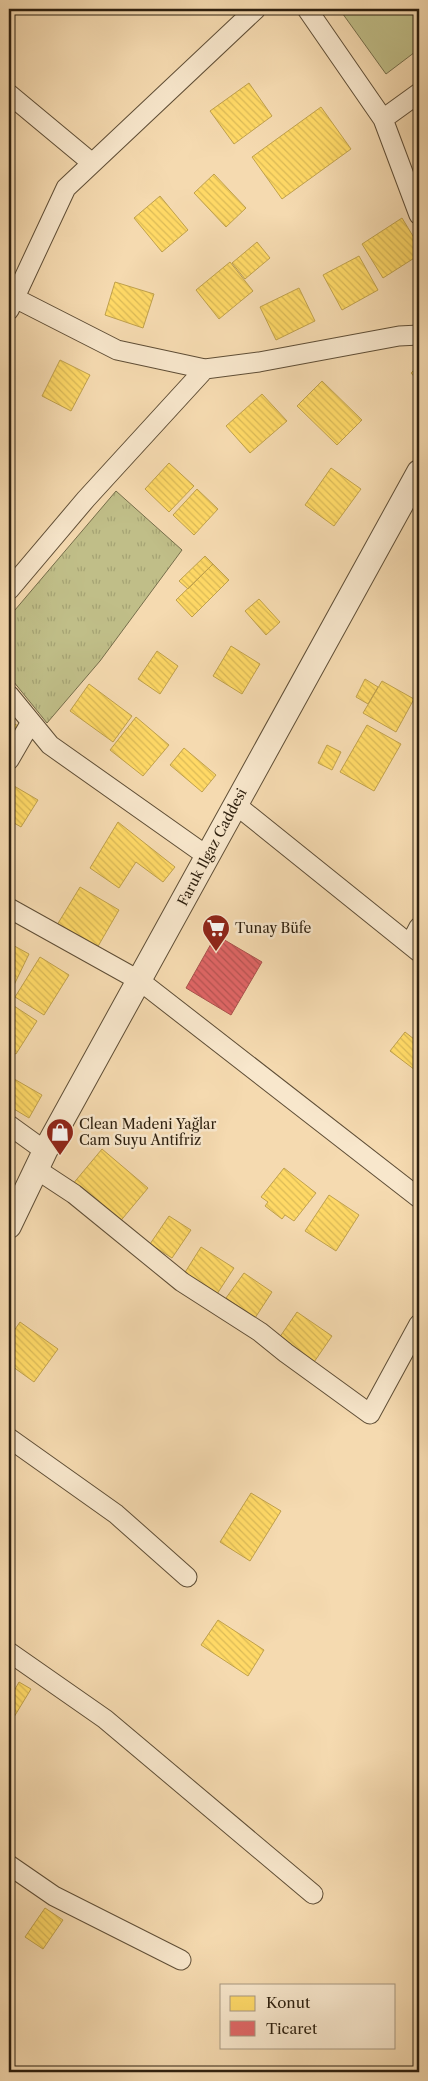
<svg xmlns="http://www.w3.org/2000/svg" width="428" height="2081" font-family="'Libre Caslon Text',serif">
	<defs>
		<pattern id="grass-tufts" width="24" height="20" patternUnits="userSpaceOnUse" patternTransform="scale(1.25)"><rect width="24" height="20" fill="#c0be88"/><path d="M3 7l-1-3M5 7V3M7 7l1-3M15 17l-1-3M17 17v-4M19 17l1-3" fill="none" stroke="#a5a374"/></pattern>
		<pattern id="homes-back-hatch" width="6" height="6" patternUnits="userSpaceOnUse" patternTransform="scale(1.25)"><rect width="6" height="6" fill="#ffd966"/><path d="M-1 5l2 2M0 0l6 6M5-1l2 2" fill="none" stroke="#dbba57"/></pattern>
		<pattern id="shops-back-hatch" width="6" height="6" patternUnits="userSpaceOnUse" patternTransform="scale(1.25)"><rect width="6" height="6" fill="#e06666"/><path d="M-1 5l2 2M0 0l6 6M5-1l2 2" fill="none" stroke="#b65352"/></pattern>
	</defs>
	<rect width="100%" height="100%" fill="#f5dab0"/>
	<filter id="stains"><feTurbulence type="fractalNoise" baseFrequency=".004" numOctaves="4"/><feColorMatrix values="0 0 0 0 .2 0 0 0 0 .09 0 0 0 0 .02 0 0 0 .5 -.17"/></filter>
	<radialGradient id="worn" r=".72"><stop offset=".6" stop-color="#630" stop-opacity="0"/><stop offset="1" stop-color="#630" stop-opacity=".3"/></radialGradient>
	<!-- grass -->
	<path fill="url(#grass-tufts)" stroke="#766e4b" d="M116 491 182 550 100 661 47 723 9 676V617Z"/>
	<!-- pitch -->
	<path fill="#c0be88" stroke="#766e4b" d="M341 9H419V49L386 74 340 10Z"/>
	<!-- homes -->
	<path fill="url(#homes-back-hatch)" stroke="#c0a14c" d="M249 83 272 116 234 144 210 111Z
		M321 107 351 149 282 199 252 157Z
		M214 174 246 208 226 227 194 193Z
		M160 196 188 230 162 252 134 218Z
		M402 218 419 246V255L383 278 362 244Z
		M257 242 270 258 245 279 232 263Z
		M359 256 378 290 342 310 323 275Z
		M230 262 253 291 219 319 196 290Z
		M115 282 154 294 143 328 105 315Z
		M299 288 315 321 276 340 260 307Z
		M60 360 90 375 71 411 42 396Z
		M419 365V382L411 373Z
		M322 381 362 420 337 445 297 406Z
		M262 394 287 421 250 453 226 426Z
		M169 463 194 486 169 512 145 489Z
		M331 468 361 489 334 526 305 505Z
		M197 489 218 509 194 535 173 515Z
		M205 556 213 564 188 589 179 581Z
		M213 564 229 580 192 617 176 600Z
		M259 599 280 622 266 635 245 611Z
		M231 646 260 664 242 694 213 676Z
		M157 651 178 666 160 694 138 679Z
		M365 679 378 687 368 704 356 697Z
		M382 681 414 699 396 732 363 713Z
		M89 684 132 716 113 742 70 711Z
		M136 717 169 745 143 776 110 750Z
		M9 720 21 728 9 747Z
		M367 725 401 744 374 791 340 772Z
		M327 745 341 752 332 770 318 763Z
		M184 748 216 775 202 792 170 765Z
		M9 783 38 800 21 827 9 820Z
		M118 822 175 867 163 882 136 862 119 888 90 868Z
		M80 887 119 910 97 948 57 925Z
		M9 943 29 954 14 985 9 982Z
		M40 957 69 975 44 1015 15 997Z
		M11 1004 37 1021 16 1054 9 1050V1007Z
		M405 1032 419 1043V1073L390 1051Z
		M9 1076 42 1095 29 1118 9 1106Z
		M102 1149 148 1188 118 1224 72 1185Z
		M284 1168 316 1193 294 1221 285 1215 282 1219 265 1206 268 1202 261 1197Z
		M329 1195 359 1215 336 1251 305 1231Z
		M169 1216 191 1230 172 1258 150 1244Z
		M201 1247 234 1268 217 1294 184 1274Z
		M244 1273 272 1292 255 1318 226 1298Z
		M297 1312 332 1336 312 1365 277 1341Z
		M20 1322 58 1349 34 1382 9 1364V1338Z
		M251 1493 281 1511 250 1561 220 1542Z
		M218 1620 264 1650 248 1676 201 1645Z
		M19 1682 31 1689 11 1722 9 1721V1700Z
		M45 1908 63 1920 43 1949 25 1937Z"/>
	<!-- shops -->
	<path fill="url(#shops-back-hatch)" stroke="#aa514c" d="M216 935 262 962 231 1015 186 988Z"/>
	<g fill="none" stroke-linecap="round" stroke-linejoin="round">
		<!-- minor casing -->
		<g stroke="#5f4e36" stroke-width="21">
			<path id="minor" d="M307 9 383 119 419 215
				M9 94 92 163
				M383 119 419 93
				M9 295 117 350 205 369 259 362 399 336 419 335
				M9 310 66 188 256 9
				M9 590 86 499 205 369
				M9 695 50 745 207 856
				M9 760 31 722
				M235 804 419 952
				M9 908 140 981 419 1198
				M410 944 419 927
				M9 1125 45 1151
				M36 1169 74 1194 182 1282 260 1332 286 1353 370 1414 419 1324
				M9 1438 116 1514 187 1577
				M9 1652 105 1719 313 1894
				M9 1865 54 1896 181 1960"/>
		</g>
		<!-- tertiary casing -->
		<g stroke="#5f4e36" stroke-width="26">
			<path id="tertiary" d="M9 1226 45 1151 419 472"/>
		</g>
		<!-- minor -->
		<use href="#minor" stroke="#f8e7cc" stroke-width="19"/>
		<!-- tertiary -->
		<use href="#tertiary" stroke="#f8e7cc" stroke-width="24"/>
	</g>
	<!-- icons -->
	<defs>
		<g id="supermarket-pin" transform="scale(1.4375)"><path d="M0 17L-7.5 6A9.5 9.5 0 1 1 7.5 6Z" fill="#8f2418" stroke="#f8e7cc"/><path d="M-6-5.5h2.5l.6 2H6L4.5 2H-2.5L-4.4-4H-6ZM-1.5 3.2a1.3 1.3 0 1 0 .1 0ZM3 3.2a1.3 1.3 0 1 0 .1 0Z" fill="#fff"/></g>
		<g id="shop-pin" transform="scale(1.4375)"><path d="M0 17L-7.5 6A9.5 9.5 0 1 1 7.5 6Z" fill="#8f2418" stroke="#f8e7cc"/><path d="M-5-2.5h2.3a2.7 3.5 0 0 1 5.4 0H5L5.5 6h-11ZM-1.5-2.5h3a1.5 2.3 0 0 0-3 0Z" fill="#fff"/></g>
	</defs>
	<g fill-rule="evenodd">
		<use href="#supermarket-pin" x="216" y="928"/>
		<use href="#shop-pin" x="60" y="1132"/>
	</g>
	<g text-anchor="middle" stroke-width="5" stroke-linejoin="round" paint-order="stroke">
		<!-- street labels -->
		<g font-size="14" fill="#2d1f0e" stroke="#f8e7cc">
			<text transform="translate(212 847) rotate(-62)" y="5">Faruk Ilgaz Caddesi</text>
		</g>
		<!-- poi labels -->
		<g font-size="14" fill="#2d1f0e" stroke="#f8e7cc" text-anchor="start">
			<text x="235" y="933">Tunay Büfe</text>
			<text x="79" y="1129">Clean Madeni Yağlar<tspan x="79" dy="16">Cam Suyu Antifriz</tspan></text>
		</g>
	</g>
	<!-- margin -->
	<rect width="428" height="2081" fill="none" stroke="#f5dab0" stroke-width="30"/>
	<rect x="10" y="10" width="408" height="2061" fill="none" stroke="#2d1f0e" stroke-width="2.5"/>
	<rect x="15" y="15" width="398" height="2051" fill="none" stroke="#2d1f0e"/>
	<!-- legend -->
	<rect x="220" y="1984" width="175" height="65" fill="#f8e7cc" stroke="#a79780"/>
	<rect x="230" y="1996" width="25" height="15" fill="#ffd966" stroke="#a79780"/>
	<text x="266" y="2008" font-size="15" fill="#2d1f0e">Konut</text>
	<rect x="230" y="2021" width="25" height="15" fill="#e06666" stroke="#a79780"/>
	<text x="266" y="2034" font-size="15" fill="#2d1f0e">Ticaret</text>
	<rect width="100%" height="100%" filter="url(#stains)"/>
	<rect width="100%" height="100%" fill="url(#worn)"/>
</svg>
